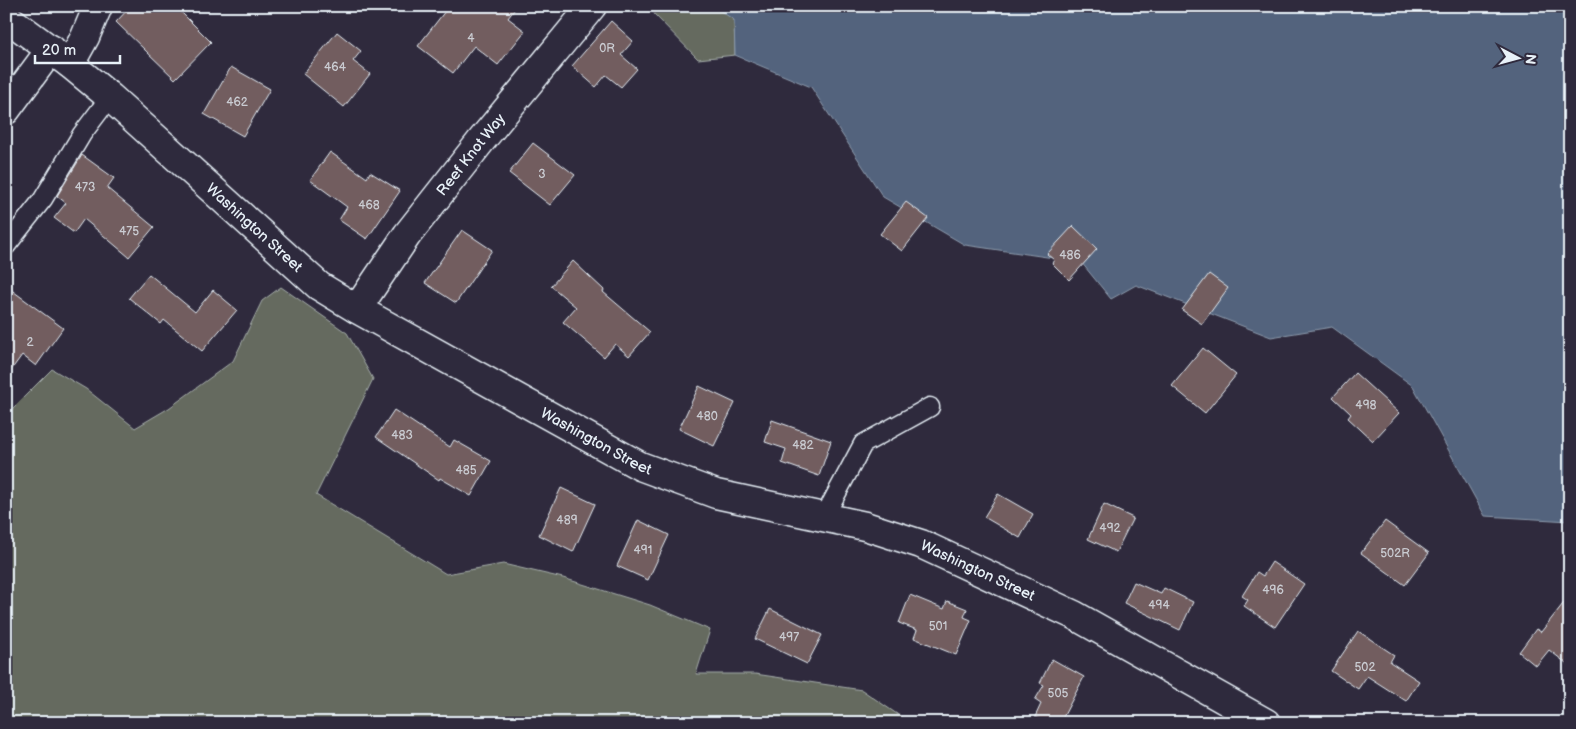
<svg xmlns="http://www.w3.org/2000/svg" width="1576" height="729" font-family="'Balsamiq Sans',sans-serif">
	<rect width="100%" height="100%" fill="#2f2a3d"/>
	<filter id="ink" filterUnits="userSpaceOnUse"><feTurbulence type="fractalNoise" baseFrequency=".02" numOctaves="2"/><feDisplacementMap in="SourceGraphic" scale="10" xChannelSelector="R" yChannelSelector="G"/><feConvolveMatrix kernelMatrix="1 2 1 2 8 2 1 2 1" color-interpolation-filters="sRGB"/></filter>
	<g filter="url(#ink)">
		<!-- green -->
		<path fill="#656b5e" stroke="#a6aeab" d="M650 6H728L734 15 735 55 698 59 655 15Z
			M281 287 347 333 373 379 316 495 446 574 503 564 563 578 650 605 710 630 696 674H755L862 690 910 723H6V415L52 369 86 389 135 428 169 408 233 361 262 301Z"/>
		<!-- water -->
		<path fill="#52647d" stroke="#8e9cae" d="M713 6H1570V521L1485 516 1413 386 1332 327 1271 337 1136 285 1111 299 1081 262 965 245 883 197 811 87 735 55 734 20Z"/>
		<!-- building -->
		<path fill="#725d5f" stroke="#e8f1f8" d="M131 6H175L211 42 175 79 116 22Z
			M449 6H517L508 18 525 31 498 65 474 46 453 73 418 46Z
			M611 21 633 41 621 55 637 69 621 87 606 75 596 87 572 66Z
			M337 32 361 51 353 61 370 74 344 107 303 74Z
			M231 67 270 89 243 136 204 114Z
			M533 143 575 175 550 205 509 173Z
			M330 152 367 178 370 172 400 191 367 239 339 220 347 207 310 180Z
			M82 155 114 178 107 188 154 227 129 257 84 219 74 233 54 218 66 203 57 196Z
			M906 202 928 218 902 251 880 234Z
			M1073 226 1097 249 1069 280 1052 263 1054 260 1047 254Z
			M462 230 492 250 456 303 425 283Z
			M573 261 604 290 603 292 650 332 629 356 615 344 604 357 563 322 576 307 551 286Z
			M149 274 195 312 213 290 237 310 202 351 164 320 161 324 129 298Z
			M1209 274 1228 288 1202 324 1182 310Z
			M6 286 63 328 36 366 22 355 6 377Z
			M1203 348 1236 375 1205 413 1172 386Z
			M1355 373 1399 413 1373 441 1348 418 1351 414 1333 397Z
			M699 386 735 403 714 446 679 429Z
			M394 410 450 447 454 440 491 461 471 496 440 478 439 480 376 437Z
			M772 420 831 441 819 476 782 463 786 449 765 442Z
			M561 488 595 504 573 552 539 535Z
			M998 494 1033 514 1020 538 984 517Z
			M1104 504 1133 518 1116 552 1088 539Z
			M638 520 669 535 648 580 617 566Z
			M1385 521 1429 553 1405 585 1361 553Z
			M1272 562 1304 584 1275 627 1244 606 1248 600 1242 596 1257 572 1263 576Z
			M1134 582 1161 594 1164 588 1193 602 1180 630 1124 603Z
			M910 595 944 609 947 601 967 609 964 617 971 620 956 655 914 638 917 630 899 623Z
			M1570 595V666L1549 650 1536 666 1519 652 1536 629 1541 632Z
			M770 609 822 635 807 664 755 639Z
			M1358 631 1394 655 1390 662 1419 681 1406 701 1367 676 1358 689 1331 671Z
			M1052 659 1084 677 1060 723H1047L1035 717 1041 704 1035 700 1044 685 1040 683Z"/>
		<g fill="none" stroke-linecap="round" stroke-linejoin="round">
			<!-- service casing -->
			<g stroke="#e8f1f8" stroke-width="21">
				<path id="service" d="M6 246 43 199 82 134 110 97
					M824 517 863 444 930 407"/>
			</g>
			<!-- minor casing -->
			<g stroke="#e8f1f8" stroke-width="31">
				<g id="minor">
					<path d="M70 64 85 37 98 6"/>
					<path d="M6 110 51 49"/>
					<path id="s1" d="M357 309 407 235 481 141 592 6"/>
				</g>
			</g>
			<!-- secondary casing -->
			<g stroke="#e8f1f8" stroke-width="31">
				<g id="secondary">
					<path id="s2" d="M6 17 70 64 110 97 319 286 357 309 640 466 716 494 865 526 921 544 1074 615 1266 723"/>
				</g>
			</g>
			<!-- service -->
			<use href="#service" stroke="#2f2a3d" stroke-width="18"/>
			<!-- minor -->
			<use href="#minor" stroke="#2f2a3d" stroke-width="28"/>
			<!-- secondary -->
			<use href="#secondary" stroke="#2f2a3d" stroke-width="28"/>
		</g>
	</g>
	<g text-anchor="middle" stroke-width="4.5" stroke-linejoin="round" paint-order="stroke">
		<!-- number labels -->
		<g font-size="12" fill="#caccd2">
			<text x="471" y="42">4</text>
			<text x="607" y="52">0R</text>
			<text x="335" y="71">464</text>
			<text x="237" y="106">462</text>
			<text x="542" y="178">3</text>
			<text x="85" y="191">473</text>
			<text x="369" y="209">468</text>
			<text x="129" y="235">475</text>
			<text x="1070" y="259">486</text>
			<text x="30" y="346">2</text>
			<text x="1366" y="409">498</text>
			<text x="707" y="420">480</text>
			<text x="402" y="439">483</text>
			<text x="803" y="449">482</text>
			<text x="466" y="474">485</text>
			<text x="567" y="524">489</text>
			<text x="1110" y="532">492</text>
			<text x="643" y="554">491</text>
			<text x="1395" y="557">502R</text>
			<text x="1273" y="594">496</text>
			<text x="1159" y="609">494</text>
			<text x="938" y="630">501</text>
			<text x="789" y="641">497</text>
			<text x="1365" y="671">502</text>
			<text x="1058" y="697">505</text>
		</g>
		<!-- street labels -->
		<g font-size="15" fill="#e8f1f8" stroke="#2f2a3d">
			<text dy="5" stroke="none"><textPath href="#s1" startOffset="192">Reef Knot Way</textPath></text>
			<text dy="5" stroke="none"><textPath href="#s2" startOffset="326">Washington Street</textPath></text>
			<text dy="5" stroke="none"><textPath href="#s2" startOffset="731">Washington Street</textPath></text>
			<text dy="5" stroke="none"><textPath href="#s2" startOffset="1136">Washington Street</textPath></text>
		</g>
	</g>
	<!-- margin -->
	<rect width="1576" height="729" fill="none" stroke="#2f2a3d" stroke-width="25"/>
	<rect x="12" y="12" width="1551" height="704" fill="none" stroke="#e8f1f8" stroke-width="2" filter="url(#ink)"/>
	<!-- north arrow -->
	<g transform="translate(1518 58) rotate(96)" stroke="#2f2a3d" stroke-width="4" paint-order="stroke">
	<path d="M0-4L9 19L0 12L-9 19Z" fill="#e8f1f8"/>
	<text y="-8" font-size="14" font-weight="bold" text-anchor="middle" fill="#e8f1f8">N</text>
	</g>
	<!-- scale -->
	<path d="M35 55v8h85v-8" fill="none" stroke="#e8f1f8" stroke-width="2.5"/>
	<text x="42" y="55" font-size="15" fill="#e8f1f8" stroke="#2f2a3d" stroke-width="4" paint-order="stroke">20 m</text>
</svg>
